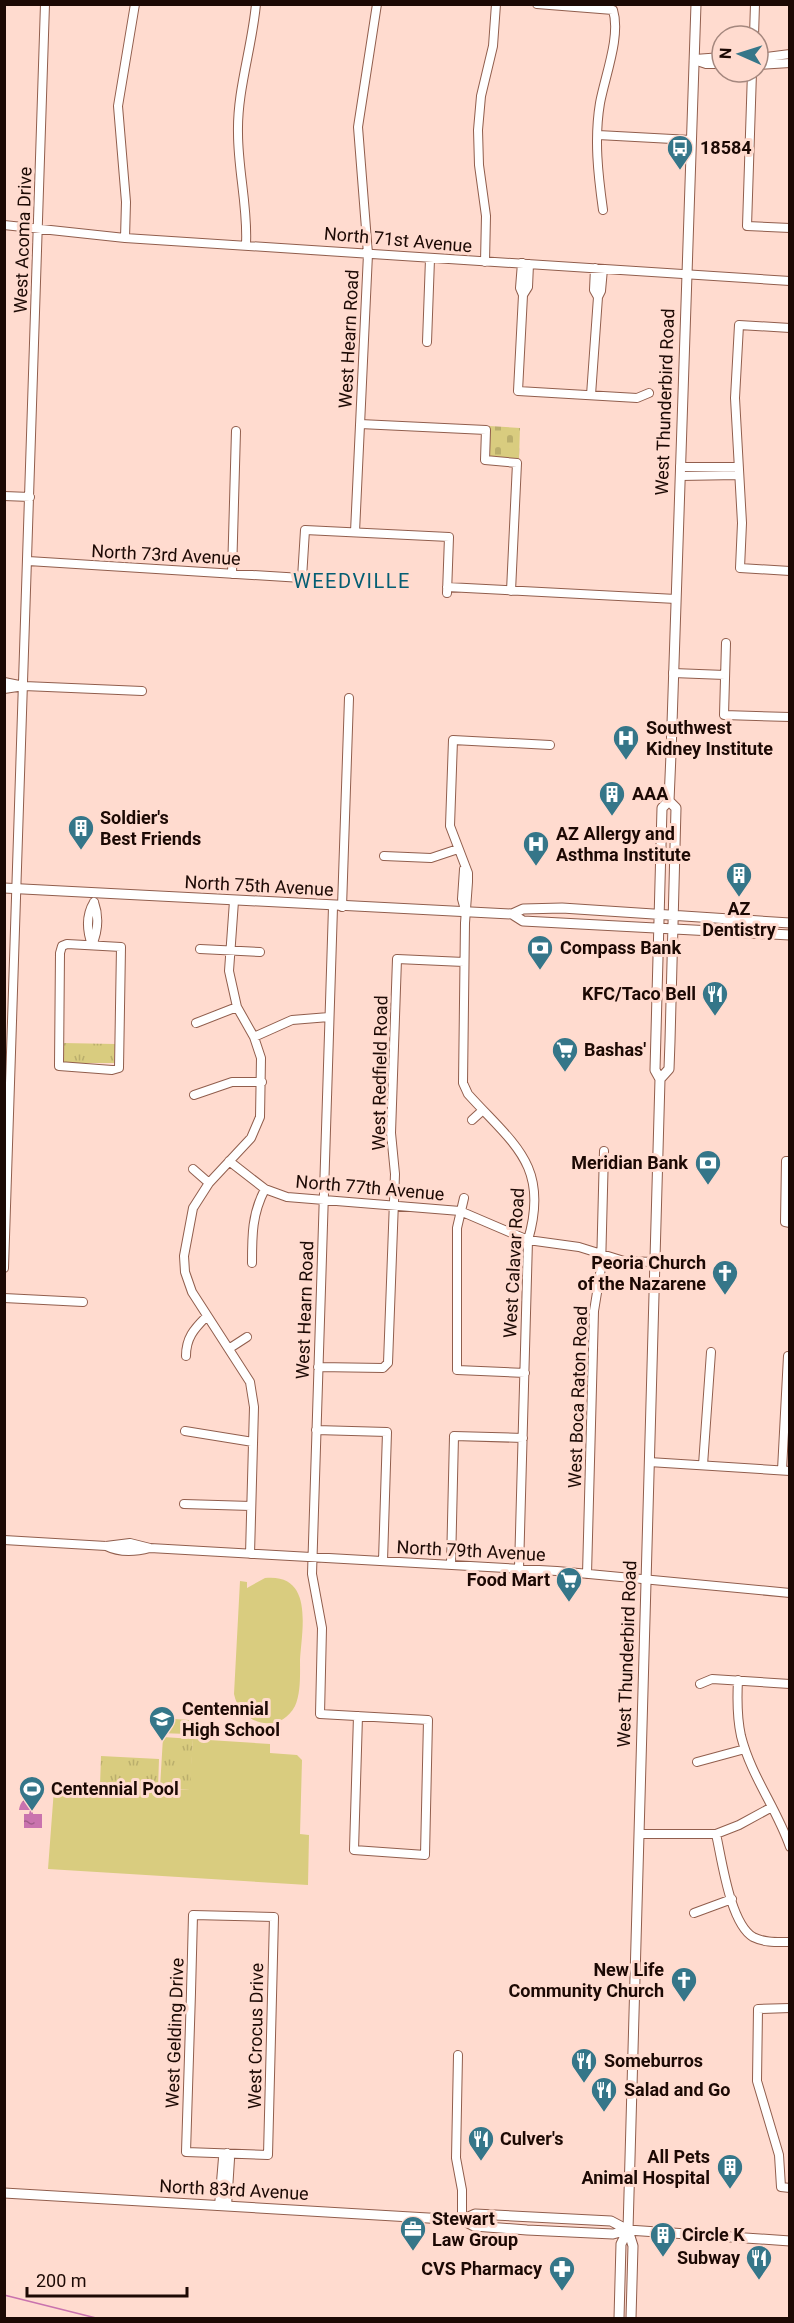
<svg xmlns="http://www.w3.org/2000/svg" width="794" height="2323" font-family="Roboto,sans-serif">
	<defs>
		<pattern id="cemetery-stones" width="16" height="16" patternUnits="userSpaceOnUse" patternTransform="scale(1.5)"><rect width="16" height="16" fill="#d9cc7f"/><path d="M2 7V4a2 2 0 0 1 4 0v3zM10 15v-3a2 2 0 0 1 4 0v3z" fill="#baae6c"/></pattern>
		<pattern id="park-tufts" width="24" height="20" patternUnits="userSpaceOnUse" patternTransform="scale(1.5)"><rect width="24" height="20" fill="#d9cc7f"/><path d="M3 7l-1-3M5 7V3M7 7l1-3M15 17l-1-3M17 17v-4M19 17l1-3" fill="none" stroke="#baae6c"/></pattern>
		<pattern id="water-ripples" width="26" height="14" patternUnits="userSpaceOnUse" patternTransform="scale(1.5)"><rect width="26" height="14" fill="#c973ae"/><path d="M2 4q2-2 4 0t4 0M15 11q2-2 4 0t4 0" fill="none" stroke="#a25d8b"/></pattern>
	</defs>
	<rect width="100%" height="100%" fill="#ffdbcf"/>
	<!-- grass -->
	<path fill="#d9cc7f" d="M265 1578C314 1573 302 1629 300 1660 300 1674 301 1693 295 1706 279 1736 240 1724 234 1694L240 1581 247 1582V1588Z
		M160 1718 189 1720 188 1734 159 1733Z
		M193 1739 270 1744V1753L297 1755 302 1760 300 1834 309 1835 308 1885 48 1869 54 1789 85 1790 92 1786 189 1790Z"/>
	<!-- cemetery -->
	<path fill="url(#cemetery-stones)" d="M489 426 520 428 519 459 488 457Z"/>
	<!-- park -->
	<path fill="url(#park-tufts)" d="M63 1043 115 1044 114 1063H65L62 1060Z
		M163 1737 193 1739 190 1790 160 1788Z
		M101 1756 159 1759 158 1789 100 1786Z"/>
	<!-- water -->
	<path fill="url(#water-ripples)" d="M33 1797V1814H42V1828H24V1814H29L30 1810H19C20 1802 25 1797 33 1797Z"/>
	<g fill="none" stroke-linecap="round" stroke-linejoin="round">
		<!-- stream -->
		<path stroke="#c973ae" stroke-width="1.5" d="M4 2295 96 2318"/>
		<!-- minor casing -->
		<g stroke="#915e4d" stroke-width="10">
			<path id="minor" d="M537 4 613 10C621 36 605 76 600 103 594 139 598 174 603 210
				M754 36 755 4
				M758 58 790 54
				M695 59 722 57
				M694 60 706 64H722
				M758 65 790 63
				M752 72 747 226 790 228
				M598 135 691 140
				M4 225 125 238 790 281
				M125 238 126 202 118 106 135 4
				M246 244C248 207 238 171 238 133 237 90 252 48 256 4
				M485 262 486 216 479 165 478 130 481 96 493 46 496 4
				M522 263 520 288 523 295 518 391 637 398 649 393
				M595 268 594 290 598 297
				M523 295 528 287 529 264
				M790 328 739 325 735 398 742 523 740 568 790 571
				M427 342 430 259
				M591 395 598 297 601 291 603 269
				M360 424 486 430 485 460 517 463 511 591
				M680 467H738
				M680 476 738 475
				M4 496 30 497
				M355 532 368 254 358 127 377 4
				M28 561 302 578 305 530 449 537 447 593
				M232 574 236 431
				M447 587 676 599
				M726 643 724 715 790 717
				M673 673 725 675
				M4 682 24 686 142 691
				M4 689 24 686
				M384 856 431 858 458 849
				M464 869 462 899 465 910
				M234 901 229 971 237 1007 254 1037 261 1058 260 1117 251 1138 209 1183 193 1208 184 1256 185 1272 192 1292 250 1382 254 1407 250 1554
				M333 907 312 1574 322 1628 320 1714 428 1720 425 1855 354 1850 358 1716
				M342 907 349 698
				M67 944 121 947 119 1068 112 1070 59 1066 60 953 62 946Z
				M92 945C87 931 86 915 94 902
				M92 945C98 931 99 916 94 902
				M200 949 260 952
				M196 1023 237 1007
				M254 1037 292 1020 329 1017
				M194 1095 232 1082H262
				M472 1120 483 1110
				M229 1161 265 1189 287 1197 460 1211 528 1240 579 1247 624 1261 655 1262
				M790 1161H786L785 1222 790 1223
				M193 1169 209 1183
				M464 1198 457 1228V1370L525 1373
				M252 1263C252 1235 252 1214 265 1189
				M4 1268 45 4
				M4 1298 83 1302
				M230 1348 247 1337
				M186 1356C186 1338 194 1329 206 1317
				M318 1367 383 1368 388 1363 395 1174 391 1133 397 959 464 962
				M316 1430 387 1432 383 1561
				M185 1431 253 1442
				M649 1462 790 1471
				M703 1465 711 1352
				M782 1470 788 1356
				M184 1504 251 1506
				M4 1540 106 1546 130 1543 150 1548 557 1571 790 1593
				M106 1546C120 1553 135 1552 150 1548
				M451 1565 454 1436 523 1438
				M519 1569 528 1240C550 1165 513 1144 468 1094L463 1083 465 923 468 882V873L450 826 453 740 550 745
				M587 1574 594 1311 601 1268 604 1151
				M738 1680C737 1699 737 1718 741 1736 751 1776 777 1809 790 1847
				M700 1684 712 1679 790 1684
				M697 1762 745 1749
				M639 1834H716L739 1825 772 1807
				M716 1834C722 1860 730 1923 753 1937 765 1943 777 1942 790 1942
				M694 1913 732 1899
				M193 1915 274 1917 268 2155 186 2152C189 2072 191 1994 193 1915Z
				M790 2008 758 2009 757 2081 779 2155 781 2187 790 2188
				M458 2055 456 2158 462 2190V2220
				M219 2206 223 2158 227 2153
				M227 2206 230 2159 227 2153"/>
		</g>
		<!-- major casing -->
		<g stroke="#915e4d" stroke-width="11">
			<path id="major" d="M4 888 512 914 523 909 562 908 790 923
				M512 914 523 921 790 935
				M660 1079 669 1069 670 1041 676 808 669 801
				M4 2193 462 2220 474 2226 527 2230 613 2234 628 2230 790 2241
				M462 2220 475 2214 611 2221 628 2230
				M619 2318 621 2244 628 2230
				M631 2318 633 2246 628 2230 660 1079 655 1070 662 808 669 801 671 754 696 4"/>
		</g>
		<!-- minor -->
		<use href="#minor" stroke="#fff" stroke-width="8"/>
		<!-- major -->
		<use href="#major" stroke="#fff" stroke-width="9"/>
	</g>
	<!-- icons -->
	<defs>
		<g id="bus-pin" transform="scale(1.35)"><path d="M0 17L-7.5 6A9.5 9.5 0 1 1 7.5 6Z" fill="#357689" stroke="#ffdbcf"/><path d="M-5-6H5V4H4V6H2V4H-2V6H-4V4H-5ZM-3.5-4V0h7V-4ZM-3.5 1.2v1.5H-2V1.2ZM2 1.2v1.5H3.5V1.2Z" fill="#fff"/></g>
		<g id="hospital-pin" transform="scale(1.35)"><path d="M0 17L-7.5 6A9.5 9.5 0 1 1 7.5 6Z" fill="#357689" stroke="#ffdbcf"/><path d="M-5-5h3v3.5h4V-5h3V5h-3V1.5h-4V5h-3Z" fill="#fff"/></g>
		<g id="building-pin" transform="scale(1.35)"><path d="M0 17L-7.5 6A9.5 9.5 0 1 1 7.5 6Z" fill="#357689" stroke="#ffdbcf"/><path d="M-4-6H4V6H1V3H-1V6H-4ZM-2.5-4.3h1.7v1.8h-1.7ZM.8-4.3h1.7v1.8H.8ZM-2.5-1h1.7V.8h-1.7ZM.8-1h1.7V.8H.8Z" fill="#fff"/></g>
		<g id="bank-pin" transform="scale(1.35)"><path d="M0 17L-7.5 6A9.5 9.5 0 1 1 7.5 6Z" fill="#357689" stroke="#ffdbcf"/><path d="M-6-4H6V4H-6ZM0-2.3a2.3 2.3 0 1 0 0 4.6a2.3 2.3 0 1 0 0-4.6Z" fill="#fff"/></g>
		<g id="restaurant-pin" transform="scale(1.35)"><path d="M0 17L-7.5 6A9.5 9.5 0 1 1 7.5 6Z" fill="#357689" stroke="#ffdbcf"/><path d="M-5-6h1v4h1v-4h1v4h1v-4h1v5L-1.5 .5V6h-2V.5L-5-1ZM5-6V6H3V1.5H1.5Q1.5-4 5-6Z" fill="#fff"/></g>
		<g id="supermarket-pin" transform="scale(1.35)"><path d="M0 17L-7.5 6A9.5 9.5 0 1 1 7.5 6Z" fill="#357689" stroke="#ffdbcf"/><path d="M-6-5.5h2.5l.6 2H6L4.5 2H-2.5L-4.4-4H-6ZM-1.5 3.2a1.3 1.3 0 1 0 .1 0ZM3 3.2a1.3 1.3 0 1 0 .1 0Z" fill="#fff"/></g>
		<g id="church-pin" transform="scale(1.35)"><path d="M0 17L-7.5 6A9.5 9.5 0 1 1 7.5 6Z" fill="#357689" stroke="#ffdbcf"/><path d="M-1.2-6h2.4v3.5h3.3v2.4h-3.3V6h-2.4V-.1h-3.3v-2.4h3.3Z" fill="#fff"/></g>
		<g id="school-pin" transform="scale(1.35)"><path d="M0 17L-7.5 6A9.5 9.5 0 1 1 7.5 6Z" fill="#357689" stroke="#ffdbcf"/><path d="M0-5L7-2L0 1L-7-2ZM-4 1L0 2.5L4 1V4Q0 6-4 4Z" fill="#fff"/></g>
		<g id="stadium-pin" transform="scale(1.35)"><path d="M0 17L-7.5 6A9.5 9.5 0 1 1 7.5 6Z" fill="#357689" stroke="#ffdbcf"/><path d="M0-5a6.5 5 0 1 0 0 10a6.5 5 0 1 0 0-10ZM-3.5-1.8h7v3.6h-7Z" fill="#fff"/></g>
		<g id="office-pin" transform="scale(1.35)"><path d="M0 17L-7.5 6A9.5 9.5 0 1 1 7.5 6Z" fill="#357689" stroke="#ffdbcf"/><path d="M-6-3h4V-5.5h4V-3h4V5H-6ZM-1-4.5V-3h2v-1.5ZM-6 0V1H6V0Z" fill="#fff"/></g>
		<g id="pharmacy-pin" transform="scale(1.35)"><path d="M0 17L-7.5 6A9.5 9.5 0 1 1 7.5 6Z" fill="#357689" stroke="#ffdbcf"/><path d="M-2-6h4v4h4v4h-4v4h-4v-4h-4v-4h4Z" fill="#fff"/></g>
	</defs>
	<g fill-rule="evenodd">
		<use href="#bus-pin" x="680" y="148"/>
		<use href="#hospital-pin" x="626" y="738"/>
		<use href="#building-pin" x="612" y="794"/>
		<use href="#building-pin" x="81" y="828"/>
		<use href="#hospital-pin" x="536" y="844"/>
		<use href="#building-pin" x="739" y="875"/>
		<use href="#bank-pin" x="540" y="948"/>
		<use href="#restaurant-pin" x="715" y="994"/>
		<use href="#supermarket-pin" x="565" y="1050"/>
		<use href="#bank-pin" x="708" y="1163"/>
		<use href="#church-pin" x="725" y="1273"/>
		<use href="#supermarket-pin" x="569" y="1580"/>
		<use href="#school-pin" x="162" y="1719"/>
		<use href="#stadium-pin" x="32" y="1789"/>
		<use href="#church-pin" x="684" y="1980"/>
		<use href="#restaurant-pin" x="584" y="2061"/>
		<use href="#restaurant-pin" x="604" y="2090"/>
		<use href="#restaurant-pin" x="481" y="2139"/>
		<use href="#building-pin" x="730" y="2167"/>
		<use href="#office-pin" x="413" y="2229"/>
		<use href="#building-pin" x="663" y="2235"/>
		<use href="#restaurant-pin" x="759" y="2258"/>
		<use href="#pharmacy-pin" x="562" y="2269"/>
	</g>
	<g text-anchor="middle" stroke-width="6" stroke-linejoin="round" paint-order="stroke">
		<!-- poi labels -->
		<g font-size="18" font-weight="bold" fill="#1c0904" stroke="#ffdbcf" text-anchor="start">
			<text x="700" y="154">18584</text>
			<text x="646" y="734">Southwest<tspan x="646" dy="21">Kidney Institute</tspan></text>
			<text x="632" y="800">AAA</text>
			<text x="100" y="824">Soldier's<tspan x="100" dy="21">Best Friends</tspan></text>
			<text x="556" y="840">AZ Allergy and<tspan x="556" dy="21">Asthma Institute</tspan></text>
			<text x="739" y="915" text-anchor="middle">AZ<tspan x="739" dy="21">Dentistry</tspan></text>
			<text x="560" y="954">Compass Bank</text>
			<text x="696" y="1000" text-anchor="end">KFC/Taco Bell</text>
			<text x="584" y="1056">Bashas'</text>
			<text x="688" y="1169" text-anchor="end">Meridian Bank</text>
			<text x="706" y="1269" text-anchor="end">Peoria Church<tspan x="706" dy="21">of the Nazarene</tspan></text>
			<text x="550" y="1586" text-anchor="end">Food Mart</text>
			<text x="182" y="1715">Centennial<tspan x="182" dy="21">High School</tspan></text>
			<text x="51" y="1795">Centennial Pool</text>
			<text x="664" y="1976" text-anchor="end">New Life<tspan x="664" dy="21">Community Church</tspan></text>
			<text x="604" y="2067">Someburros</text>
			<text x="624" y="2096">Salad and Go</text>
			<text x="500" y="2145">Culver's</text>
			<text x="710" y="2163" text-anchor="end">All Pets<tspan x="710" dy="21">Animal Hospital</tspan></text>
			<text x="432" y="2225">Stewart<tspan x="432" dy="21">Law Group</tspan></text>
			<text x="682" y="2241">Circle K</text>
			<text x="740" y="2264" text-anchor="end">Subway</text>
			<text x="542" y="2275" text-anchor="end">CVS Pharmacy</text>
		</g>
		<!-- street labels -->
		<g font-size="18" fill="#1c0904" stroke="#ffdbcf">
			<text transform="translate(23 240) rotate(-88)" y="6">West Acoma Drive</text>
			<text transform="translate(398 240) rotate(5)" y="6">North 71st Avenue</text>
			<text transform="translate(349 339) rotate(-87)" y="6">West Hearn Road</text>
			<text transform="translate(665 402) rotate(-88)" y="6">West Thunderbird Road</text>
			<text transform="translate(166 555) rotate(3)" y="6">North 73rd Avenue</text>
			<text transform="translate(259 886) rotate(3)" y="6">North 75th Avenue</text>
			<text transform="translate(380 1073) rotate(-89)" y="6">West Redfield Road</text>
			<text transform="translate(370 1188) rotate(5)" y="6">North 77th Avenue</text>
			<text transform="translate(514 1263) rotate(-87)" y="6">West Calavar Road</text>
			<text transform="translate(305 1310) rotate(-88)" y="6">West Hearn Road</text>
			<text transform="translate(578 1397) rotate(-88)" y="6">West Boca Raton Road</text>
			<text transform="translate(471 1551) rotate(3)" y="6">North 79th Avenue</text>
			<text transform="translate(627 1654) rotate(-88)" y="6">West Thunderbird Road</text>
			<text transform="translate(175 2033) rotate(-88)" y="6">West Gelding Drive</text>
			<text transform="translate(256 2036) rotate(-89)" y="6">West Crocus Drive</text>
			<text transform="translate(234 2190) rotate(3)" y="6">North 83rd Avenue</text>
		</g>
		<!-- neighbourhood labels -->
		<g font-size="20" letter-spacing="1.5" fill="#045e73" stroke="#ffdbcf">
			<text x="352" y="588">WEEDVILLE</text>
		</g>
	</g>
	<!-- border -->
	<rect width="794" height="2323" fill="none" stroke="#1c0904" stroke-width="12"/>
	<!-- north arrow -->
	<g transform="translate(740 54) rotate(273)"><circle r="28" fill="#ffdbcf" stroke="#a4877e" stroke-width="1.5"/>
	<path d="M0-4.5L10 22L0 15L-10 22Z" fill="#357689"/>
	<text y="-9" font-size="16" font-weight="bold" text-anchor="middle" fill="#1c0904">N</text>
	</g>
	<!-- scale -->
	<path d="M27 2287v9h160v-9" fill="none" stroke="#1c0904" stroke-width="3"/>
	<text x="36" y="2287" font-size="18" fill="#1c0904" stroke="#ffdbcf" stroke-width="4.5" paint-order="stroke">200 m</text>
</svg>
